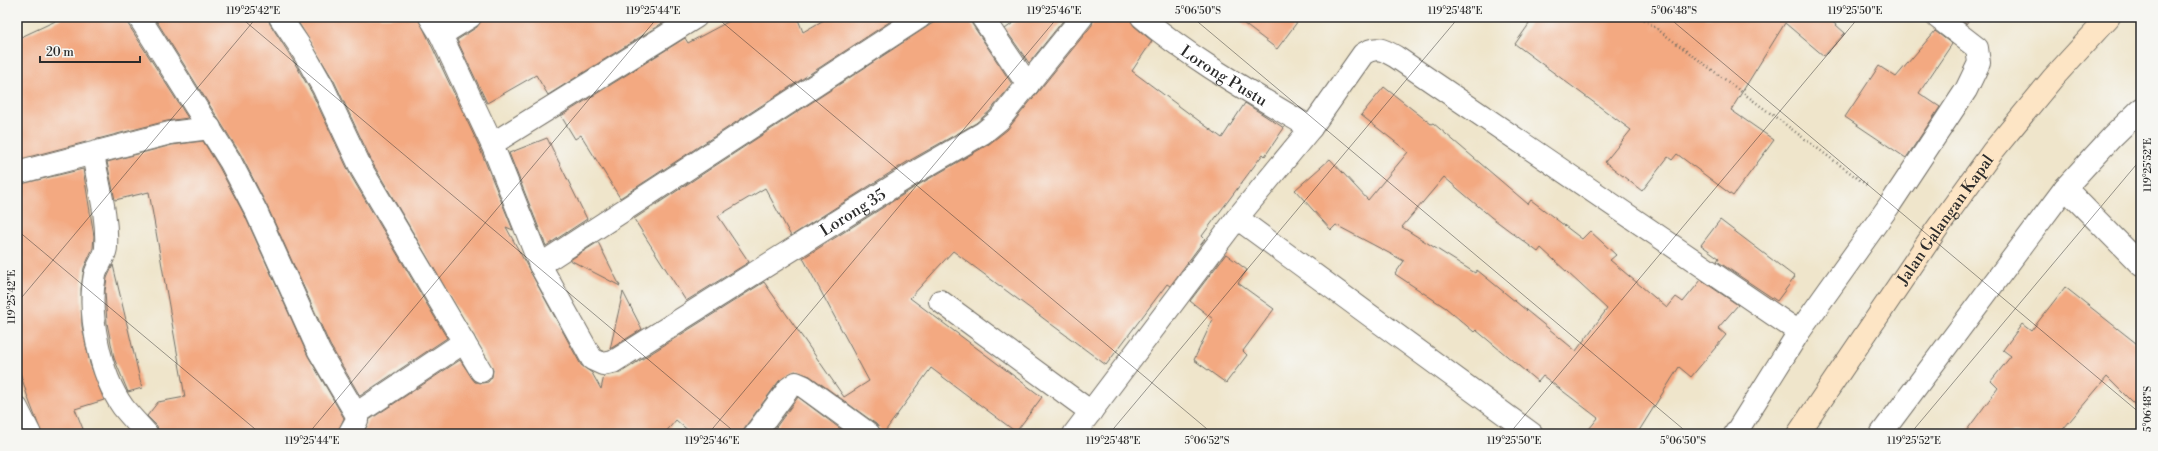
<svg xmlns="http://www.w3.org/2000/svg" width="2158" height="451" font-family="'Libre Bodoni',serif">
	<rect width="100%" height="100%" fill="#f6f6f2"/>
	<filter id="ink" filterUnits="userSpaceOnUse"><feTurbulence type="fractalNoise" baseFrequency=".025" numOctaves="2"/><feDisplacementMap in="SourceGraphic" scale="8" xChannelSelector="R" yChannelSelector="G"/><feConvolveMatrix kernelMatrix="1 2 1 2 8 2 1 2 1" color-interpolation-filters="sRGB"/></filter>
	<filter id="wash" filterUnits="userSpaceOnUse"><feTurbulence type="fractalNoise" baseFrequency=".012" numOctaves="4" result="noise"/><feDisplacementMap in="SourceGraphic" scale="16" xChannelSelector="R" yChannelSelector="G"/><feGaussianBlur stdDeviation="0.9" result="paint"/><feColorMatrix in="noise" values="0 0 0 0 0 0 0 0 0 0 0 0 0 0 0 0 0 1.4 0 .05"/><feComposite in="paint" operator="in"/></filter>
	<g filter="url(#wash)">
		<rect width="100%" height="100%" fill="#efe5cb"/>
		<g id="blocks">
			<!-- building -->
			<path fill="#f3a981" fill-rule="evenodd" d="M64 17H127L128 24 188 118 167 121 17 160V39Z
				M154 17H268L270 24 290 55 312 93 351 176 447 338 360 396 330 345 267 206 241 155Z
				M295 17H418L478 144 513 230 506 227 581 365 592 373 601 389 604 376 620 373 764 282 844 397 869 381 803 258 920 184 989 144 1007 130 1092 25 1094 17H1130L1134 26 1152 41 1132 71 1222 138 1245 103 1284 128 1265 156 1263 154 1202 236 1205 239 1170 286 1167 284 1106 365 953 251 910 298 1042 397 1016 432 931 368 883 434 876 424 810 376 795 371 779 381 745 427 743 434H692L676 420 664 434H363L369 420 460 360 475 382 482 383 488 382 492 377 493 370 373 164 334 81Z
				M482 17H672L548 95 536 75 487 103 457 40 477 27Z
				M737 17H797L803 32 829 17H894V19L620 198 581 135 575 139 561 116 685 38 688 43Z
				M942 17H970L972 24 1012 84 990 111 976 123 907 162 791 236 765 188 718 216 749 262 686 301 634 219Z
				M1021 17H1066L1029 63 1005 29Z
				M1235 17H1301L1277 49Z
				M1534 17H1827L1845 33 1824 56 1785 23 1731 110 1774 140 1733 196 1677 154 1672 160 1668 157 1642 191 1605 162 1631 130 1515 44Z
				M1957 17H1971L1966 24Z
				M1935 31 1952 44 1919 93 1940 107 1906 158 1845 117 1879 66 1896 77Z
				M1384 87 1431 124 1433 123 1528 204 1531 200 1582 239 1590 231 1616 255 1610 260 1667 308 1676 297 1683 302 1701 280 1738 305 1718 328 1726 335 1691 377 1679 367 1637 434H1585L1598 418 1543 376 1538 382 1476 330 1474 332 1446 308 1395 274 1404 261 1336 225 1331 230 1295 190 1330 159 1368 200 1408 152 1361 115ZM1444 177 1491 217 1538 252 1541 248 1607 309 1576 351 1477 270 1475 273 1402 227Z
				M547 138 587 219 546 246 509 153Z
				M203 141 219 167 245 216 308 356 344 418 337 434H159L157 426 147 416 158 402 185 397 149 192 115 200 107 162 172 145Z
				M83 169 94 236 93 248 84 268 81 289 82 326 90 364 104 400 75 409 85 434H42L28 398 17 363V185Z
				M1720 220 1795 277 1777 301 1717 261 1719 258 1701 245Z
				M598 242 620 286 570 260Z
				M1226 254 1247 270 1238 283 1274 309 1243 351 1247 355 1226 383 1194 360 1213 319 1190 301Z
				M113 265 142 388 128 392 114 358 107 323 105 291 107 278Z
				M2065 287 2141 347V411L2107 377 2059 434H1964L1998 388 1991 381 2011 356 2003 350 2022 324 2031 331Z
				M623 292 642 329 610 349Z
				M798 397 842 430 840 434H771Z"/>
		</g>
	</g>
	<g filter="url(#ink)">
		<use href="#blocks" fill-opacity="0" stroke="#706c63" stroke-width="1"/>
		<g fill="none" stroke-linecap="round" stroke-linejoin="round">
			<!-- street casing -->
			<g stroke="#706c63" stroke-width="24">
				<g id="street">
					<path d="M139 17 230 161 256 211 319 351 356 414 357 420 349 434"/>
					<path d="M280 17 301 48 323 87 362 170 481 371"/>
					<path id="s1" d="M430 17 441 35 492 144 540 265 592 359 603 364 613 362 914 173 983 133 999 120 1082 17"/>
					<path d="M982 17 1028 85"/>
					<path id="s2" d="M1142 17C1192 60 1254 94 1311 128"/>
					<path d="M441 35 470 17"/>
					<path d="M492 144 696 17"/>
					<path d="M93 154C98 184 108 216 106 247 106 256 97 266 95 275 87 313 100 375 123 407 130 416 139 425 147 434"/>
					<path d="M17 173 170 133 210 128"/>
					<path d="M2065 188 2141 265"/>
					<path d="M1237 218 1532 434"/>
					<path d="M540 265 920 17"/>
					<path d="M940 301 1091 412"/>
					<path d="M17 408 30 434"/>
					<path d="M356 414 464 342"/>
					<path d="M755 434 789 388 796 383 803 386 869 434"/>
					<path d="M1074 434 1237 218 1311 128 1363 54C1376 45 1384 50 1396 57L1799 332"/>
					<path d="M1735 434 1799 332 1891 203 1966 90 1979 63 1977 48 1937 17"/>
					<path d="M1881 434 2065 188 2112 137 2141 109"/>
				</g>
			</g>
			<!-- secondary casing -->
			<g stroke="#706c63" stroke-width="24">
				<g id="secondary">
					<path id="s3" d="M1798 434 1936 230 1993 151 2053 78 2109 17"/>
				</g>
			</g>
			<!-- path -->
			<path stroke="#706c63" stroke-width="2.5" stroke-dasharray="1 3" stroke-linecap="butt" d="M1641 17 1868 186"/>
			<!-- street -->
			<use href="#street" stroke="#fff" stroke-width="22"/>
			<!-- secondary -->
			<use href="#secondary" stroke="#fde5c5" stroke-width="22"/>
		</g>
	</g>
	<!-- ticks -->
	<path fill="none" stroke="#2b2b2b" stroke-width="1" stroke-opacity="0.45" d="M240 17 737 434M716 17 1213 434M1192 17 1689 434M1668 17 2141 414M17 230 261 434M17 303 257 17M308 434 658 17M708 434 1058 17M1109 434 1459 17M1509 434 1859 17M1910 434 2141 159"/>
	<g text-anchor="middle" stroke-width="3" stroke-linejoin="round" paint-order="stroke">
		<!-- street labels -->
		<g font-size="16" fill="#2b2b2b" stroke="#f6f6f2">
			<text dy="6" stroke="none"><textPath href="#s2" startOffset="101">Lorong Pustu</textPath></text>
			<text dy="6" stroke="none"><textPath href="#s1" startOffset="684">Lorong 35</textPath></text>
			<text dy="6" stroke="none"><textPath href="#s3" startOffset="260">Jalan Galangan Kapal</textPath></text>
		</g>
	</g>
	<!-- margin -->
	<rect width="2158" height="451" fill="none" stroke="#f6f6f2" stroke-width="44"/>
	<!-- scale -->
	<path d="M40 56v6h100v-6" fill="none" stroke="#2b2b2b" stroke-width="2"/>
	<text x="46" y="56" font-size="12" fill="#2b2b2b" stroke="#f6f6f2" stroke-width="3" paint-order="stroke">20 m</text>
	<rect x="22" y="22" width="2114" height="407" fill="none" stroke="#2b2b2b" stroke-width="1.5"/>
	<g font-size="10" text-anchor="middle" fill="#2b2b2b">
		<text x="253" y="14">119°25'42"E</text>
		<text x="653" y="14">119°25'44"E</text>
		<text x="1054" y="14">119°25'46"E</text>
		<text x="1198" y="14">5°06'50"S</text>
		<text x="1455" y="14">119°25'48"E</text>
		<text x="1674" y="14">5°06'48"S</text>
		<text x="1855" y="14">119°25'50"E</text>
		<text transform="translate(2147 165) rotate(-90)" y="4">119°25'52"E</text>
		<text transform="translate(11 297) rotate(-90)" y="4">119°25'42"E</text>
		<text transform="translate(2147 409) rotate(-90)" y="4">5°06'48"S</text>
		<text x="312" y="444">119°25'44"E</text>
		<text x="712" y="444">119°25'46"E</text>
		<text x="1113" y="444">119°25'48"E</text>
		<text x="1207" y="444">5°06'52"S</text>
		<text x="1514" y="444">119°25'50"E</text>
		<text x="1683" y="444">5°06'50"S</text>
		<text x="1914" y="444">119°25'52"E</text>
	</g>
</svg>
